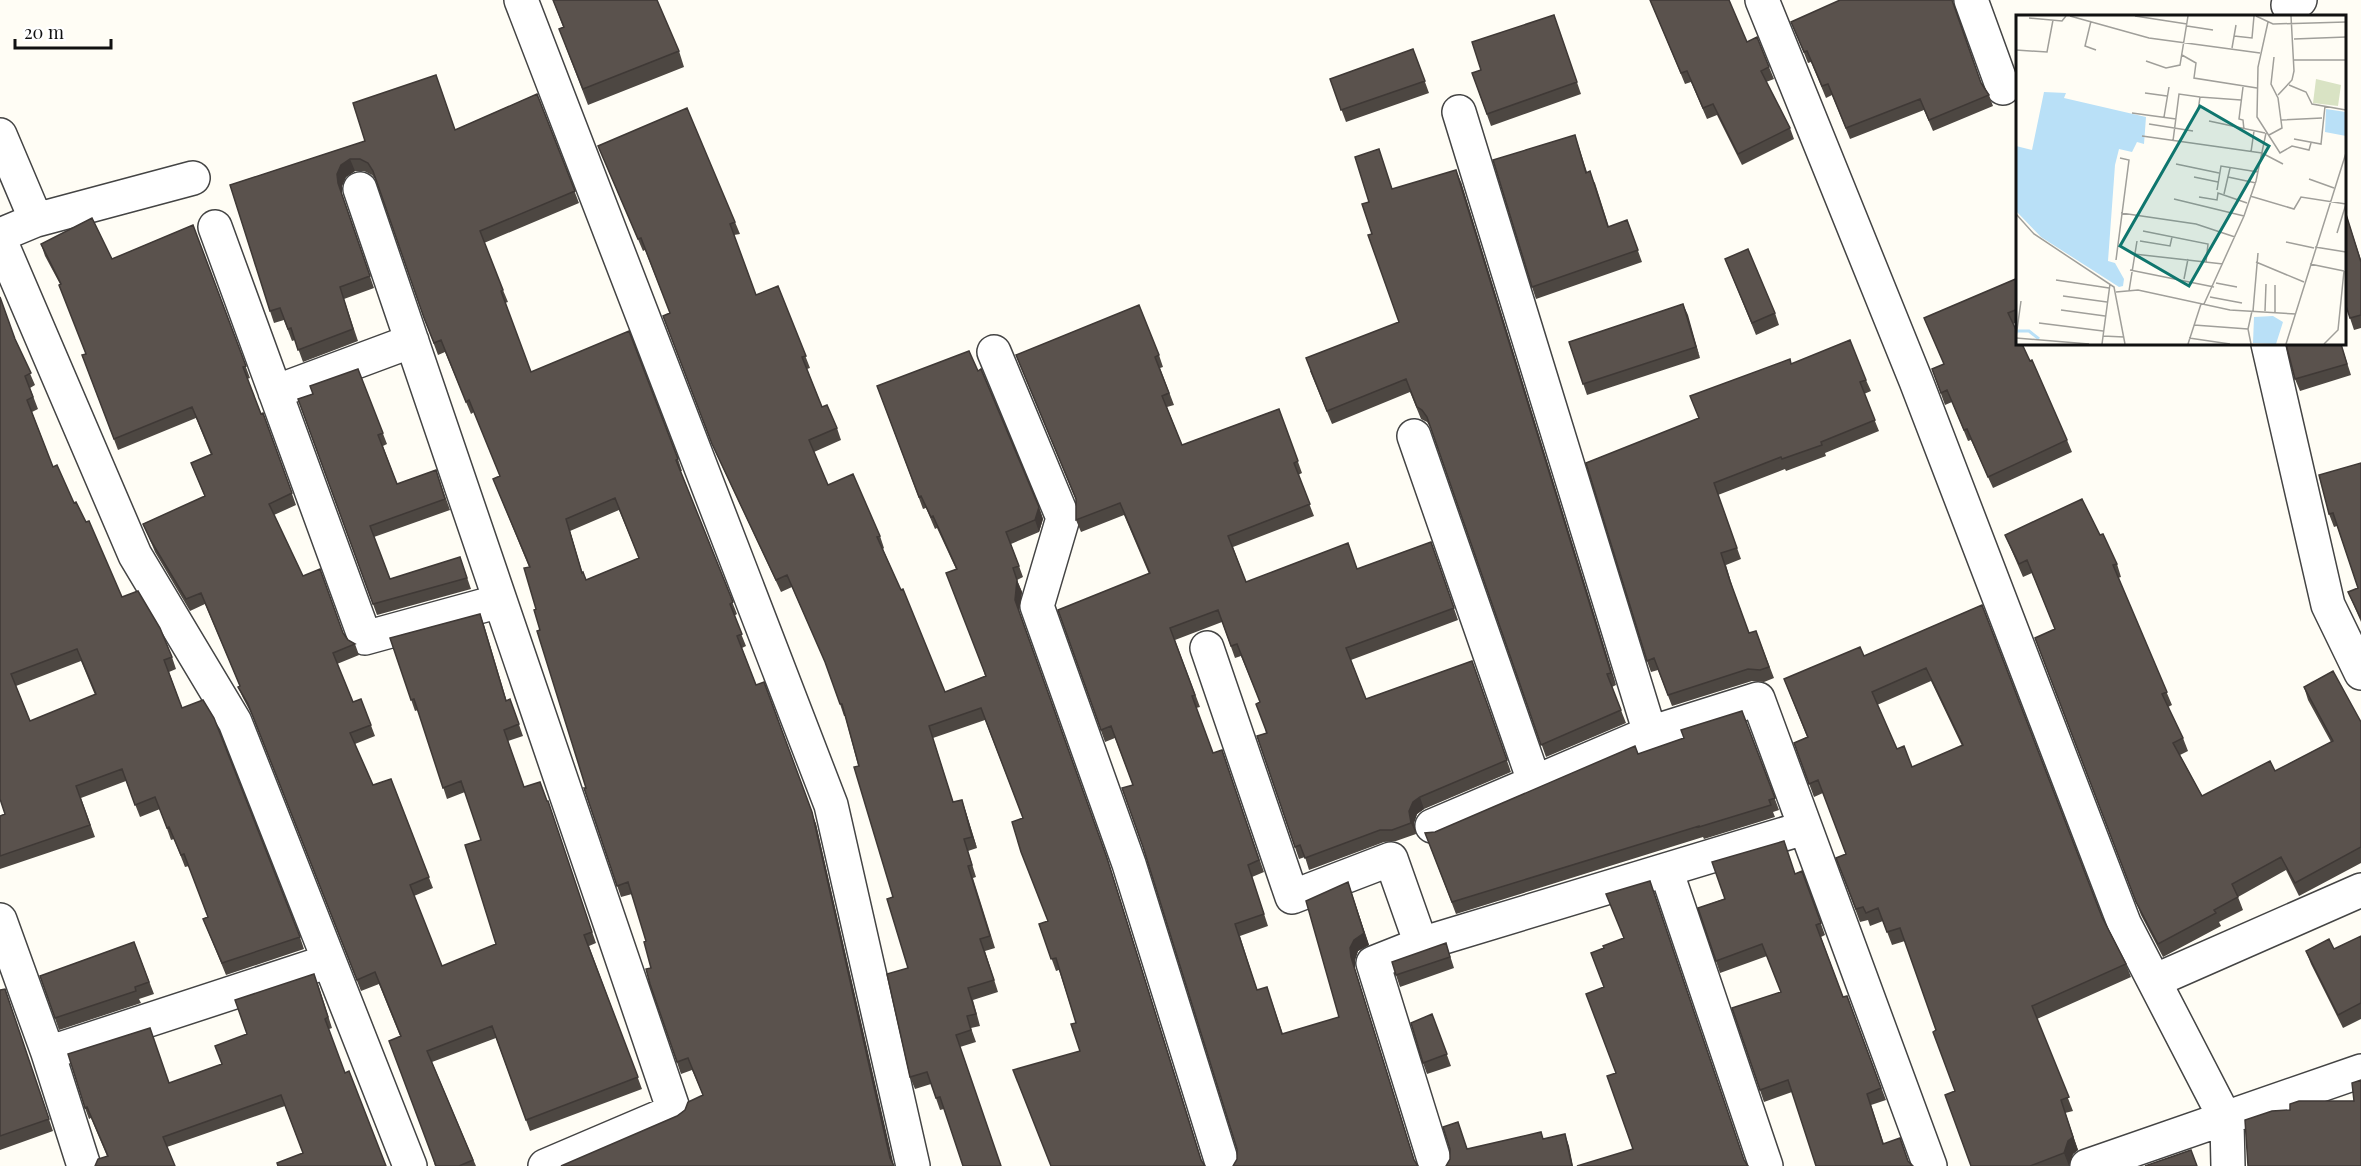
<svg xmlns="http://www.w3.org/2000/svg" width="2361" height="1166" font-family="'Playfair Display',serif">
	<rect width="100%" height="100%" fill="#fffdf5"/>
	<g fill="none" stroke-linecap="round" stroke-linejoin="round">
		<!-- minor casing -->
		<g stroke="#444" stroke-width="36">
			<path id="minor" d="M521 0 831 805 913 1166
				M1762 0 1916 381 2124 923 2227 1122 2228 1166
				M1971 0 2003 88
				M2288 5 2300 0
				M1459 112 1650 733
				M0 135 36 220
				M360 189 674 1111 545 1166
				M215 227 365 638 500 601
				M0 235 36 220 193 178
				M0 240 135 555 235 722 410 1166
				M2268 344 2328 605 2361 673
				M994 352 1063 518 1037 606 1129 864 1223 1166
				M275 392 412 341
				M1414 436 1534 781
				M1207 648 1292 897 1391 859 1421 944
				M1432 826 1650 733 1758 699 1930 1166
				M1666 870 1766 1166
				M0 920 48 1053 84 1166
				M2154 981 2361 890
				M48 1053 329 961
				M1436 1166 1373 963 1421 944 1804 828
				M2087 1166 2361 1071"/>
		</g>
		<!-- minor -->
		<use href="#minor" stroke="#fff" stroke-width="33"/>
	</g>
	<!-- wall -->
	<path fill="#4d4742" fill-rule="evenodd" d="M553 0 679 51 684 67 588 105 565 45 563 27Z
		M1650 0 1747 42 1769 67 1774 79 1766 82 1790 128 1794 139 1742 165 1717 115 1707 119 1691 82 1685 84Z
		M1554 15 1581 94 1491 126 1472 73 1481 70Z
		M1796 33 1982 83 1989 95 1993 106 1933 131 1924 110 1850 139 1832 95 1826 98 1811 62 1808 63Z
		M1413 49 1429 93 1346 122 1330 79Z
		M537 94 579 203 484 243 503 290 508 302 505 303 531 372 678 459 682 471H680L737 614 734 616 746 646 742 648 756 685 816 824 893 1164 677 1116 703 1095 692 1070 681 1074 650 984 651 968 646 941 632 894 621 897 584 788H586L540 630 529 567 493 479 500 476 474 412 471 414 445 352 438 355 424 318 377 182 372 175 364 171H355L346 177 342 186V195L374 288 344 299 358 341 303 362 295 340 292 341 284 320 274 323 270 311 230 185 365 141 455 130ZM619 510 639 558 586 580 582 573 570 531Z
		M1575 135 1587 172 1595 183 1609 227 1627 220 1642 262 1536 299 1532 287Z
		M598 146 735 222 740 234 734 235 756 295 778 286 810 368 807 369 822 407 837 428 841 440 814 452 828 485 880 536 884 548 883 549 945 692 985 676 956 569 937 528 935 529 926 508 923 509 877 386 978 371 1039 507 1043 519 1039 532 1011 544 1023 577 1017 580 1022 592 1019 612 1111 870 1202 1161 1080 1051 1076 1023 1059 970 1056 971 1039 924 1048 921 1023 818 985 720 933 738 953 802 962 800 977 848 968 851 976 877 973 878 995 948 985 951 998 992 973 1000 980 1026 971 1028 976 1042 960 1047 944 1109 940 1110 931 1084 915 1089 910 1077 908 968 893 897 845 716H844L829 671 792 587 781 592 717 455 663 316 670 313 645 250 643 251Z
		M1383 162 1392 189 1461 182 1616 685 1612 687 1626 723 1546 757 1431 429 1427 422 1421 419 1410 392 1332 424 1310 371 1399 322 1372 234 1369 202Z
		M2345 211 2361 260V328L2354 330 2350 318Z
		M193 225 250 378 247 379 261 414 263 413 296 505 274 515 303 576 348 640 355 644 359 655 337 664 353 702 361 699 375 736 355 744 373 785 391 779 433 888 414 896 442 966 496 944 481 840 465 792 447 799 418 710 415 711 390 638 480 614 506 701 510 699 523 736 508 741 524 787 540 782 596 943 589 946 642 1089 530 1131 496 1038 432 1062 476 1166H435L400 1036 379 984 361 991 252 715 243 698 238 687 240 686 205 604 190 611 155 552 148 535 143 524 205 497 191 463 211 455 196 418 118 450 82 355 86 354 60 284 45 256 41 244 112 259Z
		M1725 259 1775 313 1779 325 1756 335Z
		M2018 278V322L2013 324 2018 344 2067 440 2072 452 1993 488 1971 440 1968 441 1952 402 1945 405 1932 369 1944 364 1924 318Z
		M1683 304 1700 358 1587 395 1569 342Z
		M15 339 35 385 30 388 38 409 32 412 53 467 74 503 122 597 172 657 176 669 169 672 182 708 300 937 304 949 226 975 203 919 208 917 189 866 185 867 174 839 171 840 160 809 140 817 126 781 81 798 95 837 0 869V816L5 814ZM81 661 95 695 30 721 16 686Z
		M2286 344H2341L2351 375 2300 391 2295 379Z
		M1016 355H1159L1163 367 1160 368 1174 405 1167 407 1182 445 1279 409 1302 473 1298 475 1314 516 1233 547 1246 582 1357 569 1431 542 1458 620 1351 660 1366 699 1472 661 1511 772 1424 809 1417 814 1414 823 1416 834 1396 841 1384 842 1309 870 1305 857 1299 859 1257 736 1266 733 1260 702 1241 656 1235 658 1222 622 1175 640 1200 707 1196 708 1213 753 1222 750 1264 872 1252 877 1268 926 1240 936 1257 990 1271 999 1283 1034 1339 1017 1348 882 1369 945 1358 951 1355 960V969L1415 1162 1237 1159V1149L1133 785 1115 738 1105 742 1058 610 1149 574 1124 515 1081 532 1076 520V500Z
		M1791 364 1866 380 1871 391 1864 394 1879 431 1825 453 1826 456 1786 471 1785 469 1718 495 1741 559 1726 565 1734 592 1749 633 1756 631 1774 678 1764 682 1752 681 1672 706 1658 670 1651 672 1647 661 1698 419Z
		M358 369 387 444 383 446 397 484 436 470 450 510 374 537 390 579 460 557 471 589 377 615 298 399 313 394Z
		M2361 463V622L2348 592 2358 588 2337 526 2334 527 2329 514Z
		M2005 535H2100L2117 564 2121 577 2118 578 2172 705 2168 707 2183 738 2188 751 2180 755 2202 796 2275 771 2331 742 2308 700 2304 687 2361 722V863L2299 896 2286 870 2238 897 2243 910 2219 922 2221 926 2163 957 2141 915 2035 638 2055 629 2032 573 2023 577Z
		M1982 605 2102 917 2126 964 2131 977 2037 1019 2073 1111 2065 1113 2078 1150 2073 1154 2069 1166H1971L1955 1091 1936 1030 1905 941 1892 945 1883 921 1870 926 1868 920 1860 922 1836 858 1846 854 1823 793 1814 797 1794 743 1807 737 1784 679 1864 656ZM1931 681 1962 746 1912 767 1897 749 1877 705Z
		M1742 711 1779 810 1773 812 1775 817 1704 839 1703 837 1456 914 1425 833 1435 832 1638 754 1684 738Z
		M1802 871 1825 935 1821 937 1843 997 1847 996 1886 1100 1871 1105 1884 1144 1908 1161 1792 1092 1764 1102 1732 1008 1781 992 1767 956 1720 973 1698 908Z
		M2361 936V1019L2343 1028 2311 964 2306 951 2334 949Z
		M134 942 154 994 139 999 141 1003 59 1030 40 976Z
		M1446 943 1454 968 1400 987 1396 975Z
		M318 984 332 1028 329 1029 303 1153 285 1106 167 1147 107 1156 91 1118 89 1119 85 1108 169 1083 222 1064 247 1034Z
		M5 989 53 1131 0 1150V990Z
		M1432 1014 1451 1066 1427 1074 1423 1063Z"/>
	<!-- shaded-wall -->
	<path fill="#3f3936" d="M350 159 355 171 346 177 342 186V195L374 288 338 183 337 174 341 165Z
		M1456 170 1461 182 1616 685 1611 673Z
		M1683 304 1688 315 1700 358 1696 347Z
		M1039 507 1043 519 1039 532 1035 520Z
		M566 519 570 531 586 585 582 573Z
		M1017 580 1022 592 1019 612 1111 870 1203 1166 1015 600Z
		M480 614 484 625 510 712 506 701Z
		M1420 797 1424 809 1417 814 1414 823 1416 834 1411 823 1409 811 1413 802Z
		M962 800 966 812 977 848 972 837Z
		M812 812 816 824 894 1166 890 1158Z
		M1348 882 1369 945 1358 951 1355 960V969L1416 1166 1351 957Z
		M2061 1100 2078 1150 2073 1154 2069 1166 2064 1153Z
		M1565 1134 1569 1146 1573 1166H1572Z"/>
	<!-- building -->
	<path fill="#5a524d" stroke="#3f3936" stroke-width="1.5" fill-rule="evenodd" d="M553 0H657L679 51 583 89 559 29 564 27Z
		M1650 0H1729L1747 42 1757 37 1769 67 1761 71 1790 128 1738 154 1713 104 1703 108 1687 71 1681 73Z
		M1840 0H1952L1981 83 1989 95 1929 120 1920 99 1846 128 1828 84 1822 86 1807 51 1804 52 1791 22Z
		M1554 15 1577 82 1487 114 1472 73 1481 70 1472 42Z
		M1413 49 1425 81 1341 110 1330 79Z
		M436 75 455 130 537 94 575 191 480 231 503 290 501 291 531 372 629 331 678 459 676 460 733 602 730 604 742 634 737 636 756 685 764 682 812 812 890 1158 894 1166H561L677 1116 685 1110 688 1102 703 1095 688 1058 677 1062 650 984 646 969 651 968 644 942 646 941 628 882 617 886 584 788H586L537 631 540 630 534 610 536 609 524 568 530 567 493 479 500 476 469 400 466 402 441 340 434 343 424 318 373 171 368 163 360 159H350L341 165 337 174 338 183 370 276 340 287 353 329 298 350 291 328 288 329 280 308 270 311 230 185 365 141 353 103ZM615 498 639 558 586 580 583 572 582 573 566 519Z
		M687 108 735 222 730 224 756 295 778 286 806 356 802 357 822 407 827 405 837 428 809 440 828 485 853 474 880 536 877 537 901 590 903 589 945 692 986 676 946 573 957 569 933 516 931 517 921 496 919 497 877 386 969 351 978 371 981 369 1039 507 1035 520 1006 532 1019 566 1013 568 1017 580 1015 600 1107 858 1201 1160 1205 1166H1051L1013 1070 1080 1051 1071 1024 1076 1023 1056 958 1051 959 1039 924 1048 921 1021 852 1012 822 1023 818 981 708 929 726 953 802 962 800 972 837 964 839 972 865 968 866 990 936 980 939 994 980 968 988 976 1014 967 1016 971 1030 956 1035 1001 1166H963L940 1097 936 1098 927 1072 910 1077 887 974 908 968 887 899 893 897 854 767 859 766 842 704H840L825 662 787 575 776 580 712 444 663 316 670 313 641 238 638 239 598 146Z
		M1575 135 1586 173 1590 171 1608 227 1627 220 1638 250 1532 287 1493 160Z
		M1379 149 1392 189 1456 170 1611 673 1607 674 1621 710 1541 745 1427 417 1422 410 1417 407 1406 379 1327 411 1306 358 1399 322 1368 235 1372 234 1362 204 1369 202 1355 157Z
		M2344 211H2345L2361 262V315L2350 318 2344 300Z
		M92 218 112 259 193 225 246 366 243 367 261 414 263 413 292 493 269 504 303 576 320 569 343 633 348 640 355 644 333 653 353 702 361 699 371 725 350 733 373 785 391 779 429 877 410 885 442 966 496 944 465 845 481 840 461 781 443 788 414 699 411 700 390 638 480 614 506 701 510 699 519 724 504 730 524 787 540 782 547 801H548L592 932 584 935 638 1077 526 1120 492 1026 427 1051 473 1160 459 1166H436L389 1041 401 1036 375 972 357 980 248 704 238 687 240 686 201 593 186 599 151 541 143 524 205 496 191 463 212 454 192 407 114 439 82 355 86 354 59 285 61 284 41 244Z
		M1748 249 1775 313 1752 323 1725 259Z
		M2018 278V309L2008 313 2018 334V344H2022L2030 361 2032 360 2067 440 1988 477 1967 429 1964 430 1947 390 1941 393 1932 369 1944 364 1924 318Z
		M0 297 15 339 31 373 25 376 33 397 27 400 53 467 57 465 74 503 76 502 86 522 89 521 122 597 138 591 160 628 172 657 164 660 182 708 203 700 214 718 300 937 222 963 203 919 208 917 184 854 181 855 169 827 167 828 155 797 135 805 122 769 76 786 90 825 0 856V816L5 814 0 799ZM77 649 96 694 30 721 11 674Z
		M1683 304 1696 347 1583 384 1569 342Z
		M1139 305 1159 355 1155 357 1169 393 1162 396 1182 445 1279 409 1298 461 1294 463 1310 504 1228 536 1246 582 1348 543 1357 569 1431 542 1454 608 1346 648 1366 699 1472 661 1507 760 1420 797 1413 802 1409 811 1411 823 1392 830H1380L1305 858 1300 845 1295 847 1257 736 1267 733 1256 704 1260 702 1237 644 1231 646 1218 610 1170 628 1195 695 1192 696 1213 753 1222 750 1259 860 1248 865 1264 914 1235 924 1257 990 1267 987 1282 1034 1339 1017 1306 901 1348 882 1364 933 1354 940 1350 948 1351 957 1414 1160 1418 1166H1233L1237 1159V1149L1143 847 1122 788 1133 785 1111 726 1101 730 1058 610 1150 573 1120 503 1076 520V499L1016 355Z
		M1850 340 1866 380 1860 382 1875 420 1821 442 1822 445 1782 459 1781 457 1714 483 1737 548 1721 553 1730 581 1749 633 1756 631 1769 667 1760 670 1748 669 1668 695 1654 658 1647 661 1586 463 1699 418 1690 396 1790 359 1791 364Z
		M2286 344H2341L2347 364 2295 379Z
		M358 369 383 433 378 435 397 484 436 470 445 499 370 526 390 579 460 557 467 578 373 604 298 399 313 394 310 386Z
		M2361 463V619L2348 592 2358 588 2333 513 2329 514 2319 475Z
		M2082 499 2100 535 2103 534 2117 564 2113 565 2167 692 2162 694 2183 738 2173 743 2202 796 2270 761 2275 771 2333 741 2304 687 2333 671 2361 722V847L2295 883 2281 857 2232 884 2238 897 2214 910 2216 913 2158 944 2136 902 2035 638 2055 629 2027 560 2019 564 2005 535Z
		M1982 605 2102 917 2126 964 2032 1006 2069 1097 2061 1100 2073 1137 2068 1141 2064 1153 2030 1166H1971L1945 1095 1955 1091 1933 1032 1936 1030 1900 928 1887 932 1878 908 1866 913 1863 907 1856 909 1836 858 1846 854 1818 780 1809 784 1794 743 1808 737 1784 679 1860 647 1864 656ZM1926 668 1963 745 1912 767 1904 746 1897 749 1872 692Z
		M1742 711 1775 798 1769 800 1771 805 1699 827V826L1452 902 1425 833 1435 832 1635 746 1638 754 1684 738 1681 730Z
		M1784 841 1795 874 1802 871 1821 923 1816 925 1843 997 1847 996 1881 1088 1867 1094 1883 1144 1900 1138 1908 1161 1913 1166H1816L1788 1080 1760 1090 1732 1008 1781 992 1762 944 1716 961 1698 908 1725 899 1712 862Z
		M1650 881 1744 1160 1748 1166H1577L1633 1149 1607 1076 1616 1073 1586 994 1604 987 1591 953 1604 948 1603 946 1624 938 1606 894Z
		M2361 936V1003L2338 1015 2306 951 2329 939 2334 949Z
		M134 942 149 982 135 987 136 991 55 1018 40 976Z
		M1446 943 1450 957 1396 975 1392 962Z
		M314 974 328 1017 325 1019 345 1073 349 1071 386 1166H278L277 1163 303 1153 281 1095 163 1137 175 1166H95L98 1159 108 1156 87 1107 85 1108 68 1054 150 1028 169 1083 222 1064 215 1046 247 1034 235 1000Z
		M5 989 49 1119 0 1136V990Z
		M1432 1014 1447 1054 1423 1063 1411 1023Z
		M2361 1080V1166H2248L2245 1120 2272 1111 2290 1110V1104L2299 1101H2354L2352 1083Z
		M1458 1122 1467 1149 1541 1132 1543 1139 1565 1134 1572 1166H1446L1450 1159V1149L1443 1127Z
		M2191 1150 2197 1166H2145Z"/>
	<!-- overview -->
	<g transform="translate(2016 15)">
		<rect width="330" height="330" fill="#fffdf5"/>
		<path d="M300 64 325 70 322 91 297 88Z" fill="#d9e3c4"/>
		<path d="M28 77 50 78 48 83 130 102 128 129 121 127 116 137 103 134 99 150 92 246 99 248 108 264 107 271 103 272 25 222 0 196V131L16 135ZM310 94 330 97V121L309 117ZM257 301 267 307 260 329 237 328 238 302Z" fill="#b9e0f7"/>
		<path fill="none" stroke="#b9e0f7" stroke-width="3" d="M1 316H13L23 324"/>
		<path fill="none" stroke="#a09f9a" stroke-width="1.5" d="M54 1 133 23 244 38M119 1 171 9M240 1 257 9 330 7M13 3 46 6 50 1M75 6 69 31 80 35M252 7 242 52 241 102 264 138 276 131 293 135 295 128M171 11 197 15M218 21 236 23 238 1M278 24 330 22M216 33 220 10M0 35 31 37 37 5M166 40 180 48 178 63 241 73M278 45H330M130 46 150 53 164 50 172 1M273 70 290 77 296 89 330 95M227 72 223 104 227 105 228 115M129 78 151 81M262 80 276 65 278 56 275 1M182 96 184 82 225 85M116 98 160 104M148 102 153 72M265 105 306 103M193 106 249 118M133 109 177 116M253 120 266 113 262 83 255 69 258 42M126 121 246 138 267 149M278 124 305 129 309 91M157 126 163 79 184 82M235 137 238 116M160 149 203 158M178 162 202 167M212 162 240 168M293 164 318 173M201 175 205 151 242 157M208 179 214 153M234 181 278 194 285 182 330 189M183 182 201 185 202 178 231 188M158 184 228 201M105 198 180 209 219 222M0 199 18 219 98 272 109 329M127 216 192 229 190 247M321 218 330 189M124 226 154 231 156 222M270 227 298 233M299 232 330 237M118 239 207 249M100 245 113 145 104 143M240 247 288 267M294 249 328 256M114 255 198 272M168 264 172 244M40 265 93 273M200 268 221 272M259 270V297M113 276 121 226M100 277 122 275 214 295 280 299M47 281 91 287M194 282 226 288M188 289 228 201 240 166 250 118M45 295 89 301M237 296 242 238M249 296 250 269M23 308 87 316M178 310 232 314M87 321 108 322M0 322 5 286M0 323 73 329M173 323 214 329M86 329 94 269M172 329 185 289M235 329 232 314 236 296M270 329 330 138M308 329 322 315 328 256"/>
		<path fill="#0f766e" fill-opacity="0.15" stroke="#0f766e" stroke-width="3" d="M184 91 253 131 173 271 104 231Z"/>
		<rect width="330" height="330" fill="none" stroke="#111" stroke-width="3"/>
	</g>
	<!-- scale -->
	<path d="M15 39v9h96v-9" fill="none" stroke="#111111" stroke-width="3"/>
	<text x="24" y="39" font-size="18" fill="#111111" stroke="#ffffff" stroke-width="4.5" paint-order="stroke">20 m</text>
</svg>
